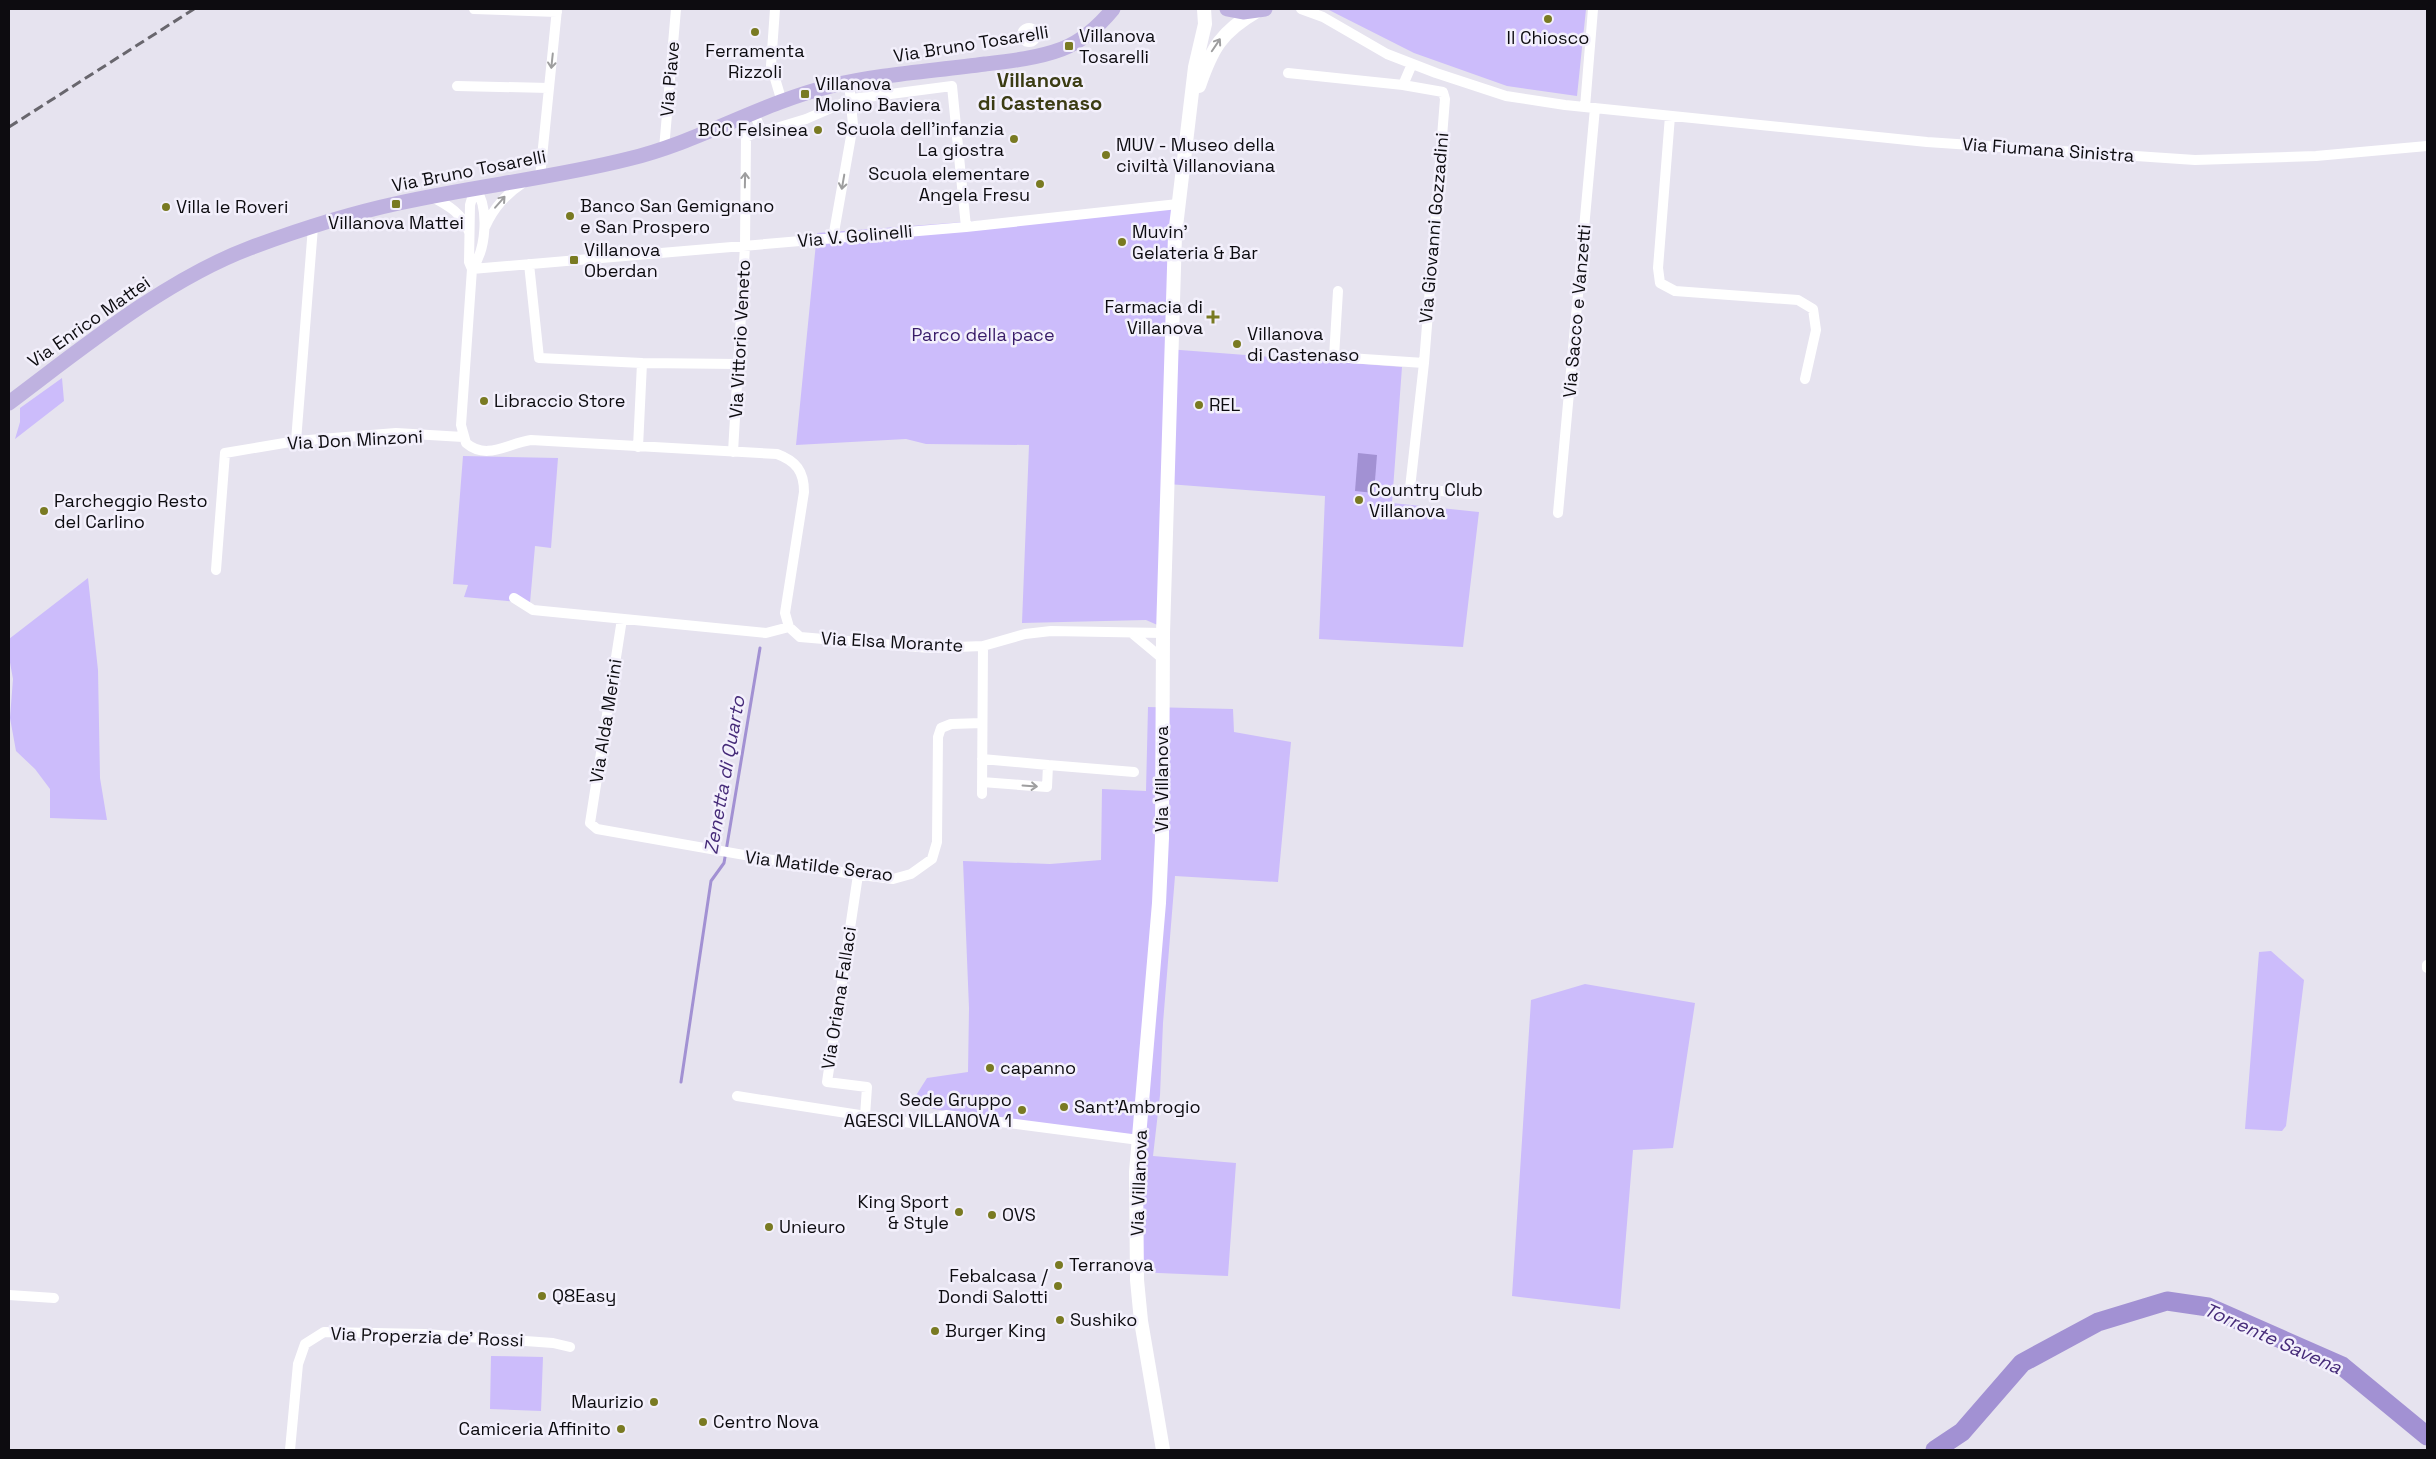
<svg xmlns="http://www.w3.org/2000/svg" width="2436" height="1459" font-family="'Space Grotesk',sans-serif">
	<rect width="100%" height="100%" fill="#e6e3ef"/>
	<!-- green -->
	<path fill="#ccbcfb" d="M1327 9H1586L1577 96 1507 86 1414 53Z
		M1177 206 1167 349 1402 367 1392 503 1479 512 1463 647 1319 639 1325 496 1168 484 1162 627 1146 620 1022 623 1029 445 926 444 906 439 796 445 817 233Z
		M62 378 64 401 15 439 20 422V408Z
		M463 456 558 458 551 548 535 546 530 603 464 597 468 585 453 584Z
		M88 578 98 670 100 778 107 820 50 818V789L35 769 16 751 10 718 13 679 9 657V639Z
		M1148 707 1233 709 1234 732 1291 742 1278 882 1175 876 1163 1023 1160 1095 1153 1156 1236 1163 1228 1276 1136 1272V1142L910 1105 927 1078 968 1072 969 1008 963 861 1050 864 1101 860 1102 789 1146 791Z
		M2271 951 2304 980 2286 1126 2282 1131 2245 1129 2259 952Z
		M1585 984 1695 1003 1673 1148 1633 1150 1620 1309 1512 1296 1531 1000Z
		M491 1356 543 1357 541 1411 490 1409Z"/>
	<!-- water -->
	<path fill="#a291d3" d="M1358 453 1377 455 1374 493 1355 491Z"/>
	<g fill="none" stroke-linecap="round" stroke-linejoin="round">
		<!-- stream -->
		<path stroke="#a291d3" stroke-width="3" d="M681 1082 711 881 724 863 760 648"/>
		<!-- river -->
		<path stroke="#a291d3" stroke-width="19" d="M1935 1450 1962 1432 2022 1363 2098 1322 2167 1301 2208 1307 2342 1366 2427 1436"/>
		<!-- minor -->
		<path stroke="#fff" stroke-width="10" d="M474 9 557 12
			M775 9 771 65 782 102
			M1301 9 1323 17 1387 54 1436 73 1506 96 1565 105 1927 142 2195 160 2316 156 2427 146
			M1022 35a7 7 0 1 1 14 0a7 7 0 1 1-14 0Z
			M1412 64 1403 85 1443 92 1445 99 1424 363 1410 488 1472 494
			M1288 73 1403 85
			M457 86 549 88
			M1585 107 1593 9
			M754 113 761 130 773 129 806 119 852 99 952 86 966 227
			M1670 116 1658 268 1660 283 1675 291 1798 300 1813 309 1816 330 1805 379
			M664 149 676 9
			M540 177 557 9
			M432 197C448 205 463 214 469 232
			M485 227C494 207 506 194 524 182
			M833 238 853 125 849 82
			M529 264 539 358 642 363 638 447
			M472 269C486 250 490 208 475 188L470 205 469 262 472 269 461 425 466 443C487 461 508 443 531 440L777 454C796 461 804 471 804 492L785 613 789 627 800 637 930 648 983 646 1025 634 1051 631 1163 633
			M472 269 966 227 1178 204
			M1338 291 1334 357 1424 363
			M1295 354 1334 357
			M642 363 738 364
			M296 441 313 227
			M733 452 745 246 746 137 761 130
			M1558 513 1595 108
			M216 570 225 453 296 441 396 433 463 437
			M514 598 533 610 766 633 789 627
			M622 619 590 823 597 829 846 873 893 879 911 874 932 859 937 842 938 737 941 728 951 724 982 723
			M1133 634 1163 659
			M1048 765 1134 772
			M982 782 1047 787 1048 765 982 759
			M982 794 983 646
			M858 875 827 1082 867 1087 865 1116
			M2427 965V968
			M737 1096 911 1123 946 1115 1139 1140
			M9 1295 54 1298
			M290 1450 298 1364 305 1344 324 1332 425 1334 553 1343 570 1347"/>
		<!-- secondary -->
		<path stroke="#fff" stroke-width="14" d="M1199 86C1212 48 1221 32 1257 11
			M1163 1450 1141 1321 1137 1280 1136 1172 1159 903 1162 838 1163 633 1175 235 1195 67 1205 24 1204 9"/>
		<!-- primary -->
		<path stroke="#bfb2e0" stroke-width="15" d="M1227 9 1243 12 1265 9
			M9 403C81 349 165 280 250 248 298 230 348 214 399 203 475 186 553 178 628 159 699 142 761 103 831 86 881 74 934 71 985 64 1011 61 1038 58 1062 49 1083 41 1099 26 1113 9"/>
		<!-- rail -->
		<path stroke="#68666d" stroke-width="3" stroke-dasharray="10 5" stroke-linecap="butt" d="M9 127 194 9"/>
	</g>
	<!-- one-way arrows -->
	<defs><path id="oneway-shaft" d="M-6 0H5M1.5-3L5.5 0L1.5 3" fill="none" stroke-width="1.6" stroke-linecap="round" stroke-linejoin="round" transform="scale(1.25)"/></defs>
	<g stroke="#9e9e9f">
		<use href="#oneway-shaft" transform="translate(1216 45) rotate(-56)"/>
		<use href="#oneway-shaft" transform="translate(552 61) rotate(96)"/>
		<use href="#oneway-shaft" transform="translate(745 180) rotate(-89)"/>
		<use href="#oneway-shaft" transform="translate(843 182) rotate(100)"/>
		<use href="#oneway-shaft" transform="translate(500 202) rotate(-49)"/>
		<use href="#oneway-shaft" transform="translate(1030 786) rotate(4)"/>
	</g>
	<!-- markers -->
	<g fill="#797a22" stroke="#f3f0fc" stroke-width="2">
		<circle cx="1548" cy="19" r="5"/>
		<circle cx="755" cy="32" r="5"/>
		<rect x="1064" y="41" width="10" height="10" rx="2.5"/>
		<rect x="800" y="89" width="10" height="10" rx="2.5"/>
		<circle cx="818" cy="130" r="5"/>
		<circle cx="1014" cy="139" r="5"/>
		<circle cx="1106" cy="155" r="5"/>
		<circle cx="1040" cy="184" r="5"/>
		<rect x="391" y="199" width="10" height="10" rx="2.5"/>
		<circle cx="166" cy="207" r="5"/>
		<circle cx="570" cy="216" r="5"/>
		<circle cx="1122" cy="242" r="5"/>
		<rect x="569" y="255" width="10" height="10" rx="2.5"/>
		<path d="M1210.5 309.5h5v5h5v5h-5v5h-5v-5h-5v-5h5z"/>
		<circle cx="1237" cy="344" r="5"/>
		<circle cx="484" cy="401" r="5"/>
		<circle cx="1199" cy="405" r="5"/>
		<circle cx="1359" cy="500" r="5"/>
		<circle cx="44" cy="511" r="5"/>
		<circle cx="990" cy="1068" r="5"/>
		<circle cx="1064" cy="1107" r="5"/>
		<circle cx="1022" cy="1110" r="5"/>
		<circle cx="959" cy="1212" r="5"/>
		<circle cx="992" cy="1215" r="5"/>
		<circle cx="769" cy="1227" r="5"/>
		<circle cx="1059" cy="1265" r="5"/>
		<circle cx="1058" cy="1286" r="5"/>
		<circle cx="542" cy="1296" r="5"/>
		<circle cx="1060" cy="1320" r="5"/>
		<circle cx="935" cy="1331" r="5"/>
		<circle cx="654" cy="1402" r="5"/>
		<circle cx="703" cy="1422" r="5"/>
		<circle cx="621" cy="1429" r="5"/>
	</g>
	<g text-anchor="middle" stroke-width="5" stroke-linejoin="round" paint-order="stroke">
		<!-- poi labels -->
		<g font-size="18" fill="#0d0c10" stroke="#f3f0fc" text-anchor="start">
			<text x="1079" y="42">Villanova<tspan x="1079" dy="21">Tosarelli</tspan></text>
			<text x="1548" y="44" text-anchor="middle">Il Chiosco</text>
			<text x="755" y="57" text-anchor="middle">Ferramenta<tspan x="755" dy="21">Rizzoli</tspan></text>
			<text x="815" y="90">Villanova<tspan x="815" dy="21">Molino Baviera</tspan></text>
			<text x="1004" y="135" text-anchor="end">Scuola dell'infanzia<tspan x="1004" dy="21">La giostra</tspan></text>
			<text x="808" y="136" text-anchor="end">BCC Felsinea</text>
			<text x="1116" y="151">MUV - Museo della<tspan x="1116" dy="21">civiltà Villanoviana</tspan></text>
			<text x="1030" y="180" text-anchor="end">Scuola elementare<tspan x="1030" dy="21">Angela Fresu</tspan></text>
			<text x="580" y="212">Banco San Gemignano<tspan x="580" dy="21">e San Prospero</tspan></text>
			<text x="176" y="213">Villa le Roveri</text>
			<text x="396" y="229" text-anchor="middle">Villanova Mattei</text>
			<text x="1132" y="238">Muvin'<tspan x="1132" dy="21">Gelateria &amp; Bar</tspan></text>
			<text x="584" y="256">Villanova<tspan x="584" dy="21">Oberdan</tspan></text>
			<text x="1203" y="313" text-anchor="end">Farmacia di<tspan x="1203" dy="21">Villanova</tspan></text>
			<text x="1247" y="340">Villanova<tspan x="1247" dy="21">di Castenaso</tspan></text>
			<text x="494" y="407">Libraccio Store</text>
			<text x="1209" y="411">REL</text>
			<text x="1369" y="496">Country Club<tspan x="1369" dy="21">Villanova</tspan></text>
			<text x="54" y="507">Parcheggio Resto<tspan x="54" dy="21">del Carlino</tspan></text>
			<text x="1000" y="1074">capanno</text>
			<text x="1012" y="1106" text-anchor="end">Sede Gruppo<tspan x="1012" dy="21">AGESCI VILLANOVA 1</tspan></text>
			<text x="1074" y="1113">Sant'Ambrogio</text>
			<text x="949" y="1208" text-anchor="end">King Sport<tspan x="949" dy="21">&amp; Style</tspan></text>
			<text x="1002" y="1221">OVS</text>
			<text x="779" y="1233">Unieuro</text>
			<text x="1069" y="1271">Terranova</text>
			<text x="1048" y="1282" text-anchor="end">Febalcasa /<tspan x="1048" dy="21">Dondi Salotti</tspan></text>
			<text x="552" y="1302">Q8Easy</text>
			<text x="1070" y="1326">Sushiko</text>
			<text x="945" y="1337">Burger King</text>
			<text x="644" y="1408" text-anchor="end">Maurizio</text>
			<text x="713" y="1428">Centro Nova</text>
			<text x="611" y="1435" text-anchor="end">Camiceria Affinito</text>
		</g>
		<!-- street labels -->
		<g font-size="18" fill="#0d0c10" stroke="#f3f0fc">
			<text transform="translate(971 44) rotate(-9)" y="6">Via Bruno Tosarelli</text>
			<text transform="translate(670 79) rotate(-85)" y="6">Via Piave</text>
			<text transform="translate(2048 150) rotate(4)" y="6">Via Fiumana Sinistra</text>
			<text transform="translate(469 171) rotate(-11)" y="6">Via Bruno Tosarelli</text>
			<text transform="translate(1434 228) rotate(-85)" y="6">Via Giovanni Gozzadini</text>
			<text transform="translate(855 236) rotate(-5)" y="6">Via V. Golinelli</text>
			<text transform="translate(1577 311) rotate(-85)" y="6">Via Sacco e Vanzetti</text>
			<text transform="translate(89 322) rotate(-35)" y="6">Via Enrico Mattei</text>
			<text transform="translate(740 339) rotate(-87)" y="6">Via Vittorio Veneto</text>
			<text transform="translate(355 440) rotate(-3)" y="6">Via Don Minzoni</text>
			<text transform="translate(892 642) rotate(3)" y="6">Via Elsa Morante</text>
			<text transform="translate(606 721) rotate(-81)" y="6">Via Alda Merini</text>
			<text transform="translate(1162 779) rotate(-90)" y="6">Via Villanova</text>
			<text transform="translate(819 866) rotate(7)" y="6">Via Matilde Serao</text>
			<text transform="translate(839 998) rotate(-81)" y="6">Via Oriana Fallaci</text>
			<text transform="translate(1139 1183) rotate(-88)" y="6">Via Villanova</text>
			<text transform="translate(427 1337) rotate(2)" y="6">Via Properzia de' Rossi</text>
		</g>
		<!-- park labels -->
		<g font-size="18" fill="#391c69" stroke="#f3f0fc">
			<text x="983" y="341">Parco della pace</text>
		</g>
		<!-- water labels -->
		<g font-size="19" font-style="italic" fill="#462b79" stroke="#f3f0fc">
			<text transform="translate(724 775) rotate(-80)" y="7">Zenetta di Quarto</text>
			<text transform="translate(2273 1338) rotate(24)" y="7">Torrente Savena</text>
		</g>
		<!-- quarter labels -->
		<g font-size="20" font-weight="bold" fill="#3b3c13" stroke="#f3f0fc">
			<text x="1040" y="87">Villanova<tspan x="1040" dy="23">di Castenaso</tspan></text>
		</g>
	</g>
	<!-- border -->
	<rect width="2436" height="1459" fill="none" stroke="#0d0c10" stroke-width="20"/>
</svg>
